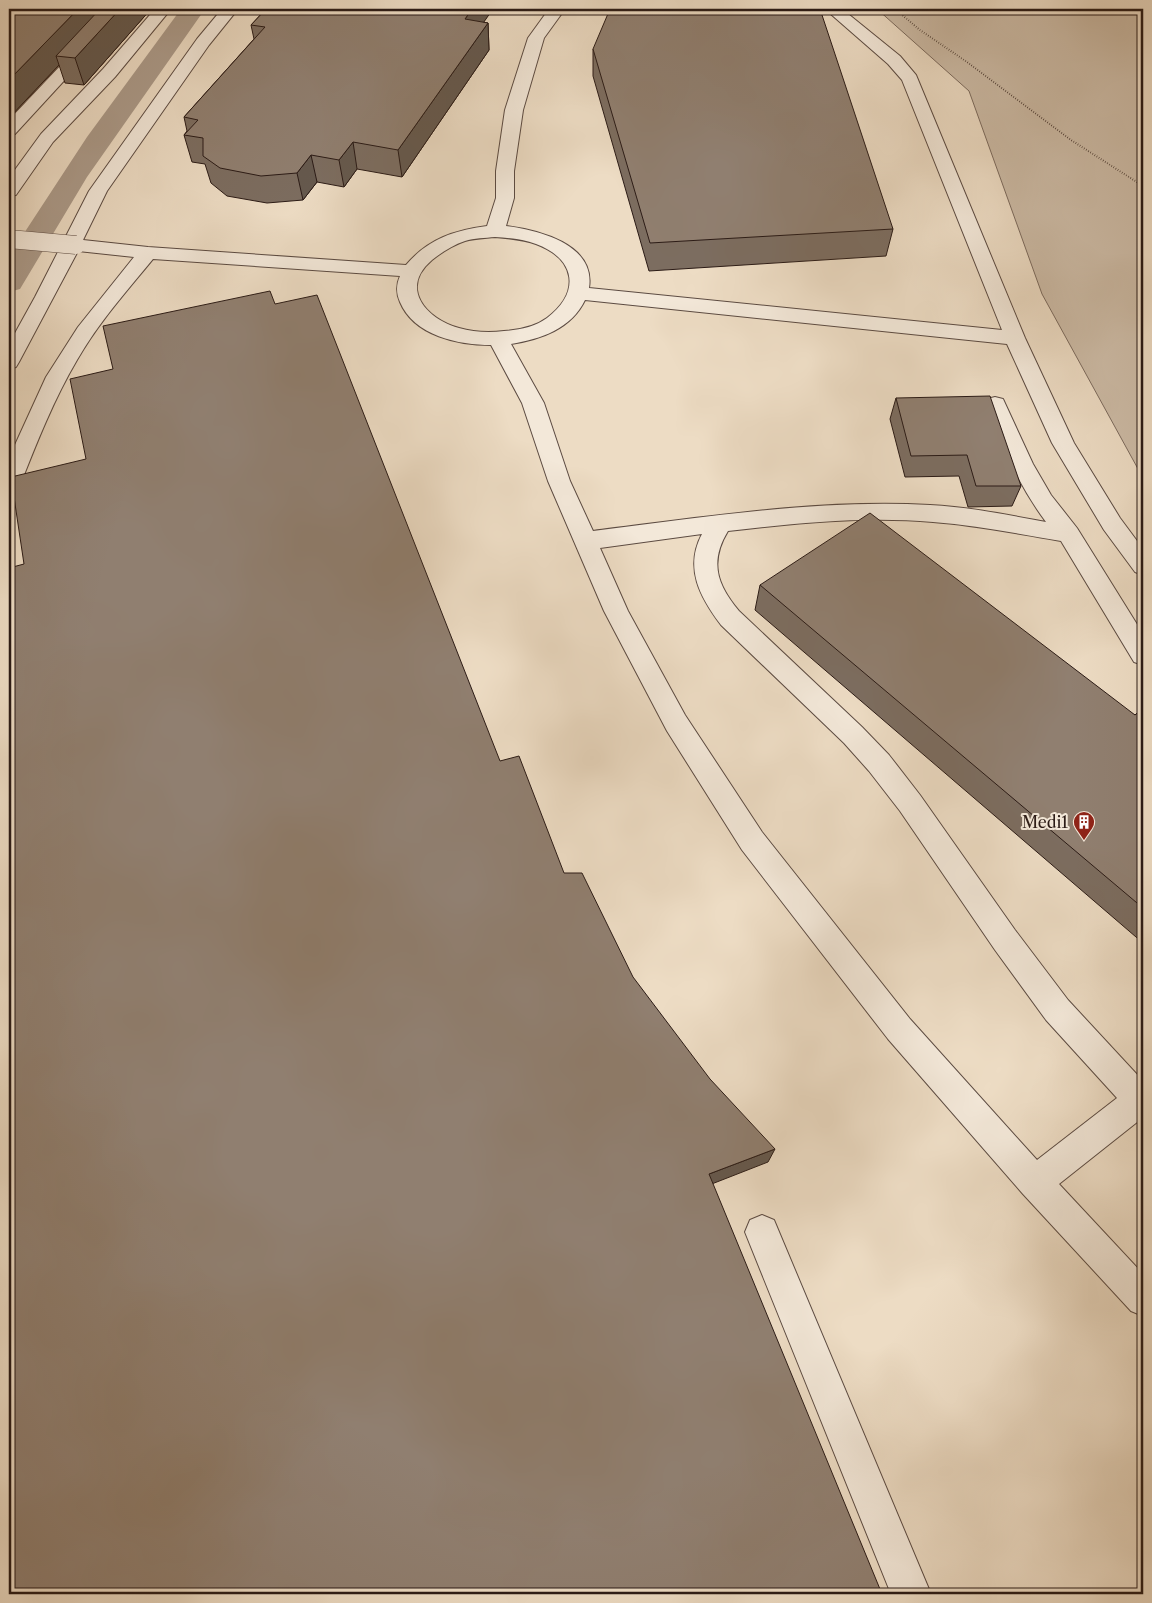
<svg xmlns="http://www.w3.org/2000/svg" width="1152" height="1603" font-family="'Libre Caslon Text',serif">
	<rect width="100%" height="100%" fill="#eddcc4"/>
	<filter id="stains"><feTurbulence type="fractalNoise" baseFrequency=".004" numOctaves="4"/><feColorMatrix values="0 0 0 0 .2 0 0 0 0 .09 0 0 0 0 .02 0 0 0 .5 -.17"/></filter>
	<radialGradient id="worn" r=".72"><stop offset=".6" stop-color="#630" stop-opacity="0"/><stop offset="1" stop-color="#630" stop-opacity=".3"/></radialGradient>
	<!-- green -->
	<path fill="#ccbba6" stroke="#7c6b5e" d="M877 9H1143V478L1042 294 969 91Z"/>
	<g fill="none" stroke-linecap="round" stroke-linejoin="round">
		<!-- canal -->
		<path fill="#ab9a89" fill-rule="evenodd" d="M181 9H205L87 177 20 289 9 292V257L15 247 87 137Z"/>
		<!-- minor casing -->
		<g stroke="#5c4b42" stroke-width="2">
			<path id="minor" d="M114 9H130L15 134 9 135V120Z
				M155 9H171L115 77 53 142 16 195 9 196V178L41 134 103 69Z
				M222 9H238L209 45 107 191 83 240 148 247 406 265C428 239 455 230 487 226L496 198V171L505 110 528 38 549 9H565L544 38 523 110 514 171V198L506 226C538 230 596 244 589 288L1002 330 902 80 888 64 825 9H842L900 56 916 75 1025 338 1074 443 1120 518 1143 549V575L1135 572 1104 530 1052 443 1007 344 585 300C571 329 541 339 511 344L544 403 570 481 593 531C705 517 817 499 930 505 969 507 1008 515 1046 522 1019 486 1002 445 984 404L987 399 995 397 1003 399 1033 464 1051 495 1077 528 1143 634V665L1134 662 1061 541C1019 534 976 525 933 522 865 516 796 523 728 531 709 562 717 585 739 611L862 727 889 755 920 795 1015 930 1068 1000 1143 1081V1120L1141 1119 1059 1184 1143 1274V1316L1131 1311 1023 1194 888 1039 742 850 667 731 604 611 548 481 522 403 491 345C459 345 414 336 400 302 396 293 396 285 400 276L153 259C126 292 98 323 77 360 54 399 37 442 20 485L17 491 9 493V458L46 377 78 327 134 257 78 251 19 362 16 367 9 369V344L35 297 89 191 197 39ZM495 237C509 238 523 239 536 244 576 259 581 292 547 318 535 327 519 330 504 331 489 333 473 332 459 328 426 319 399 288 432 260 442 252 453 245 465 241 474 238 485 238 495 237ZM702 534C684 568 700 597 721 625L844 743 869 771 900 811 995 950 1046 1020 1117 1098 1037 1160 910 1019 762 832 685 715 628 611 600 548Z
				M762 1215 774 1220 931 1594H891L745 1232 750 1220Z"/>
		</g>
		<!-- path -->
		<path stroke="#2b1b16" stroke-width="2" stroke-dasharray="0.5 2" stroke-linecap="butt" d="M895 9 920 30 967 62 1071 140 1143 186"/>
		<!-- minor -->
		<use href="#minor" fill="#f3e8d9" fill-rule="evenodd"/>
		<!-- minor-bridge casing -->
		<g stroke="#5c4b42" stroke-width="19" stroke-linecap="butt">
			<path id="minor-bridge" d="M9 239 76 245"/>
		</g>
		<!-- minor-bridge -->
		<use href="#minor-bridge" stroke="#f3e8d9" stroke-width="18"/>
	</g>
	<!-- wall -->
	<path fill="#7c6d60" stroke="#2b1b16" d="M9 9H151L84 85 65 83 59 65 9 118Z
		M266 9H493L483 22 488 23 489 50 402 177 357 169 344 187 317 182 303 200 267 203 227 196 211 183 205 164 192 162 184 135 187 131 184 117 254 39 251 25Z
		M593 49 893 229 886 256 649 271 593 76Z
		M896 398 1021 486 1012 506 968 507 959 476 905 477 890 419Z
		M760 585 1135 715 1143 708V943L755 610Z"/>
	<!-- shaded-wall -->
	<path fill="#65594e" stroke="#2b1b16" d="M78 9H112L56 56 59 65 9 118V80Z
		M120 9H151L84 85 75 58Z
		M472 9H493L467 46 465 19Z
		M488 23 489 50 402 177 398 150Z
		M353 142 357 169 344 187 339 160Z
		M311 155 317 182 303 200 297 173Z
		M775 1149 768 1162 704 1187 709 1174Z"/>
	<!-- building -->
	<path fill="#907f70" stroke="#2b1b16" d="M9 9H78L9 80Z
		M100 9H120L75 58 56 56Z
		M266 9H472L465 19 488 23 398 150 353 142 339 160 311 155 297 173 261 176 220 168 203 156V138L184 135 198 120 184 117 265 27 251 25Z
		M610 9H820L893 229 650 243 593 49Z
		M270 291 275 304 317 295 500 761 519 756 564 873H582L633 977 710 1079 775 1149 709 1174 882 1594H9V568L24 564 11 477 86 459 70 379 113 369 103 326Z
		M990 396 1021 486H976L967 455 911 456 896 398Z
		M870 513 1135 715 1143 708V908L760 585Z"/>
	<!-- icons -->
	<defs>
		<g id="building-pin" transform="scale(1.125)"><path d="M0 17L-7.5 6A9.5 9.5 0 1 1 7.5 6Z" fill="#8f2418" stroke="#f3e8d9"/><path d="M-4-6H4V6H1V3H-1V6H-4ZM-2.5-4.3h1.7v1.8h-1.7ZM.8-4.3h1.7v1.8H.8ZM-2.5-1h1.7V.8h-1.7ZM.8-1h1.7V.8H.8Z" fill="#fff"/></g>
	</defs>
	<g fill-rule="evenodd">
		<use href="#building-pin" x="1084" y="822"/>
	</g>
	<g text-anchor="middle" stroke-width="4" stroke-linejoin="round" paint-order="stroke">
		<!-- poi labels -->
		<g font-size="16" fill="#2b1b16" stroke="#f3e8d9" text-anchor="end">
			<text x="1068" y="828">Medi1</text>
		</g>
	</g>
	<!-- margin -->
	<rect width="1152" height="1603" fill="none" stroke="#eddcc4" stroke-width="30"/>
	<rect x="10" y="10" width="1132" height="1583" fill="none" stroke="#2b1b16" stroke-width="2.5"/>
	<rect x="15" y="15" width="1122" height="1573" fill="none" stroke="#2b1b16"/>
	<rect width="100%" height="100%" filter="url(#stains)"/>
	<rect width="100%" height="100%" fill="url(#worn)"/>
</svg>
